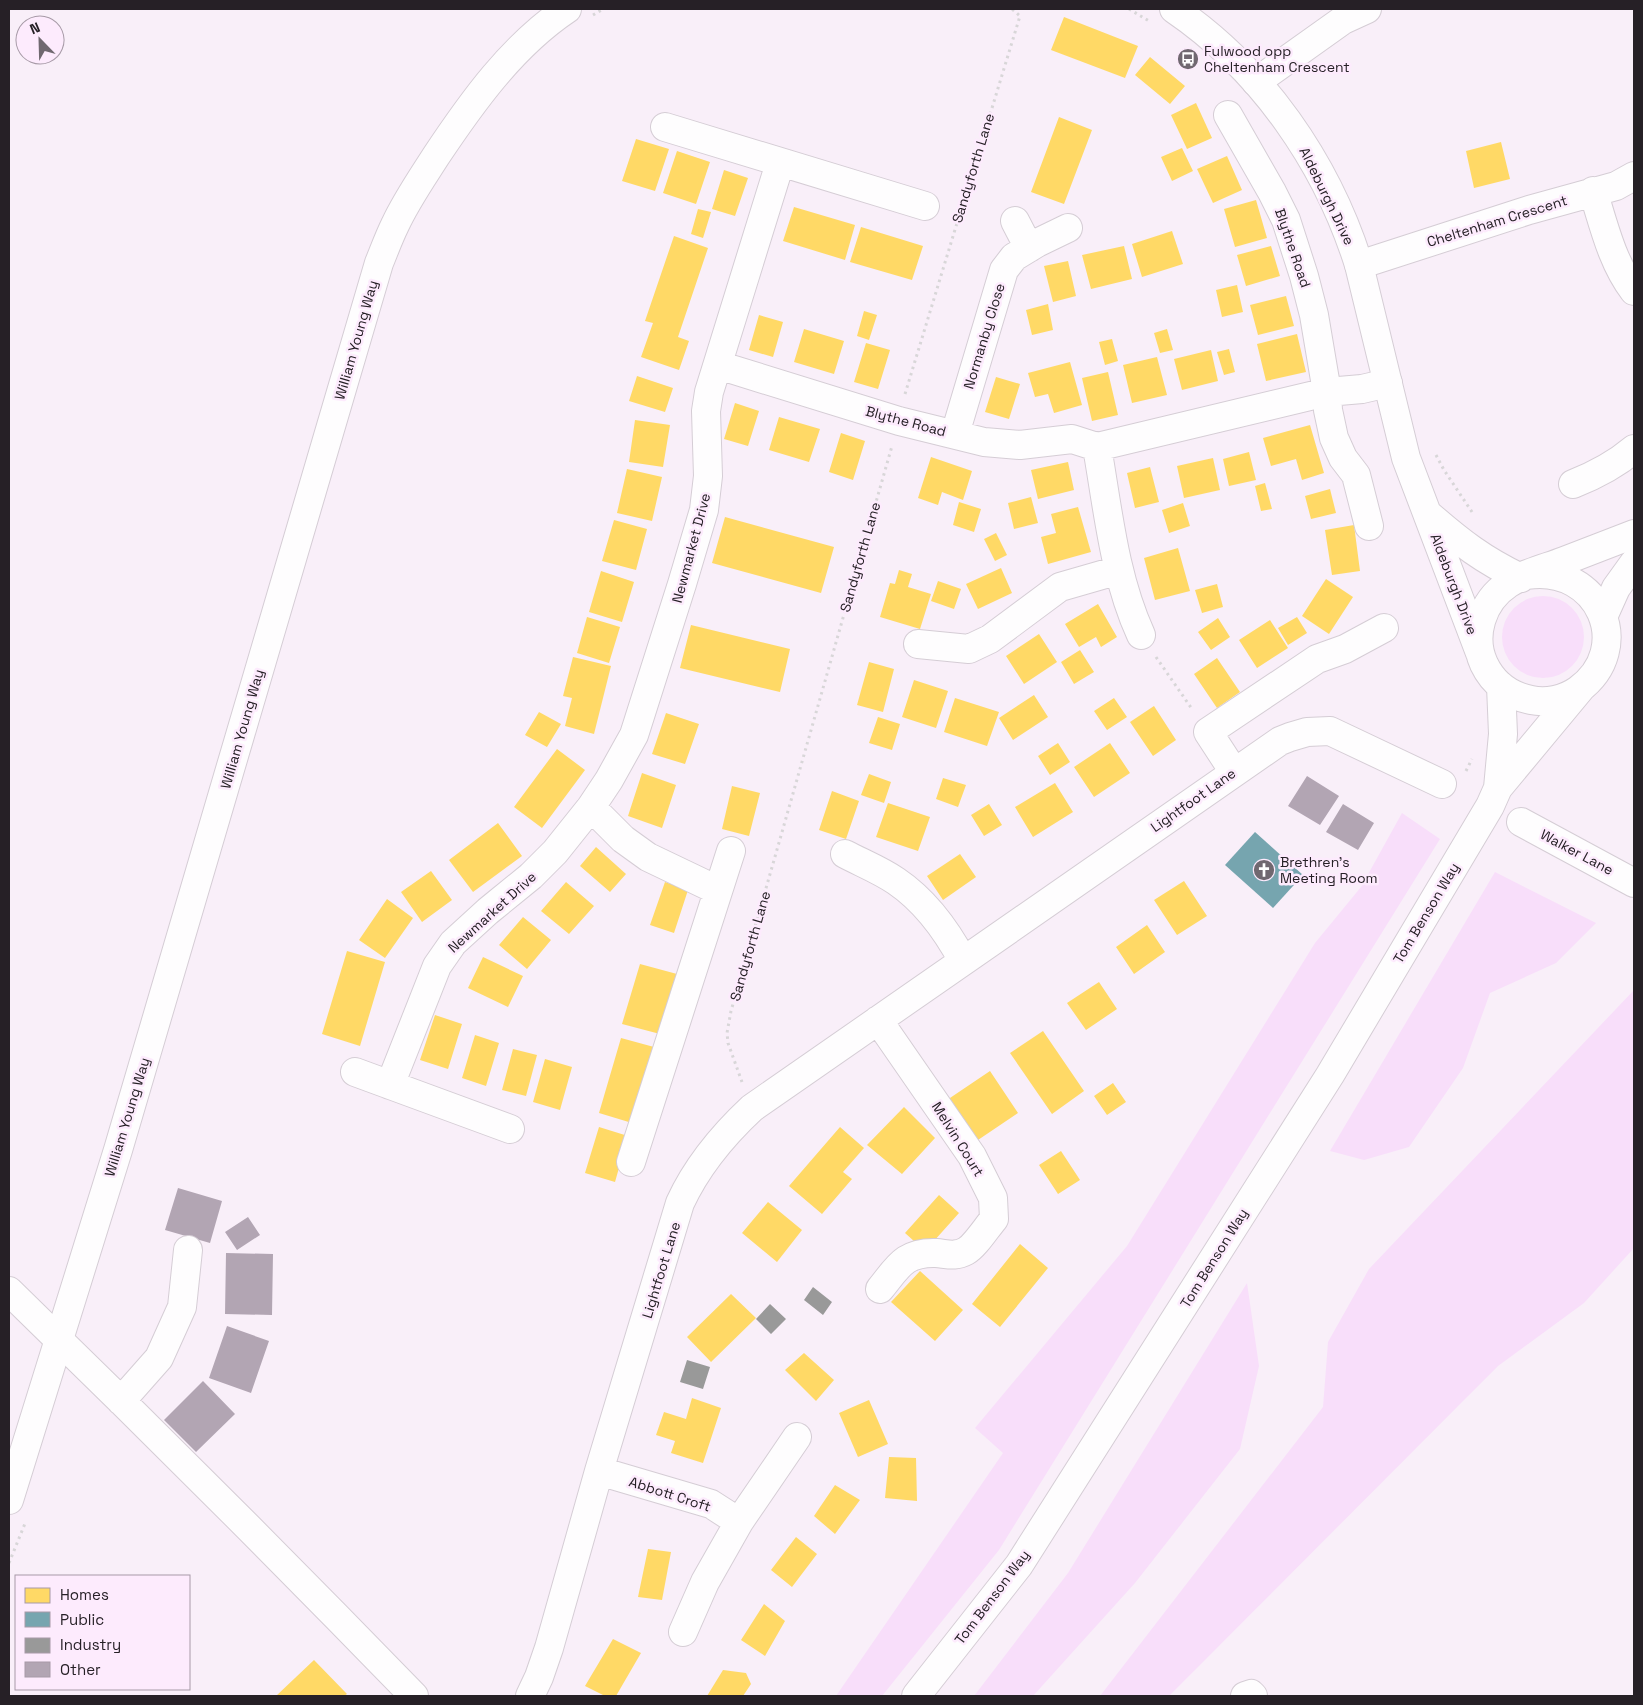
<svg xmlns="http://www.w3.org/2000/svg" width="1643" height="1705" font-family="'Space Grotesk',sans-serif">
	<rect width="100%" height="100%" fill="#f9eff9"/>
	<!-- green -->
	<path fill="#f8defa" d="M1502 637a41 41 0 1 1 82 0a41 41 0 1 1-82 0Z
		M1402 813 1440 839 999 1550 882 1696H836L1003 1453 975 1428 1127 1246 1315 943 1361 887Z
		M1495 872 1596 923 1556 963 1490 993 1463 1068 1409 1147 1364 1160 1330 1151Z
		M1634 990V1248L1584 1303 1498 1366 1169 1696H1100L1323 1407 1328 1342 1369 1269Z
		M1247 1283 1259 1366 1240 1449 1135 1583 1033 1696H974L1068 1573Z"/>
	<!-- homes -->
	<path fill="#ffd966" d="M1064 17 1138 46 1125 78 1051 50Z
		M1150 57 1185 86 1170 104 1135 75Z
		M1196 103 1212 138 1187 149 1171 115Z
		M1059 117 1092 130 1064 204 1031 192Z
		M636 139 669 149 655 191 622 181Z
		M1501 142 1510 179 1474 188 1466 151Z
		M1182 148 1193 171 1172 181 1161 157Z
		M677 151 710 162 696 204 663 193Z
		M1227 156 1242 190 1213 203 1197 169Z
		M724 170 748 178 735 216 712 209Z
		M1256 200 1267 238 1235 247 1224 209Z
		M794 207 855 225 845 260 783 241Z
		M698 209 711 212 703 238 691 234Z
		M861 227 923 246 912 280 850 262Z
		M1172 231 1183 264 1142 277 1132 244Z
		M674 236 708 248 678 337 689 341 679 370 641 357 653 323 645 321Z
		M1124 246 1132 279 1091 289 1082 255Z
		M1271 246 1280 276 1246 286 1237 255Z
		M1068 261 1076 296 1053 302 1044 266Z
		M1237 285 1243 312 1222 317 1216 290Z
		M1286 296 1294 326 1258 335 1250 305Z
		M1048 304 1053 330 1032 335 1026 310Z
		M864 311 877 315 869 340 857 336Z
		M759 315 783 322 773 357 749 350Z
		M804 329 844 341 834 374 794 362Z
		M1167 329 1173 350 1160 353 1154 333Z
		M1297 334 1306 372 1266 381 1257 344Z
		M1112 339 1118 361 1105 365 1099 342Z
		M866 343 890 350 878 389 854 382Z
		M1229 349 1235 372 1224 375 1217 352Z
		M1211 350 1218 381 1182 390 1174 359Z
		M1157 357 1167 395 1132 403 1123 365Z
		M1070 362 1082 405 1054 413 1048 394 1035 397 1028 373Z
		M1108 372 1118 415 1092 421 1082 378Z
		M637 376 673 388 665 412 629 401Z
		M996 377 1020 384 1009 419 985 412Z
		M735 403 759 411 748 446 724 439Z
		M779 417 820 429 809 462 769 450Z
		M635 420 670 425 663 467 629 462Z
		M1310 425 1324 473 1302 480 1296 459 1271 466 1263 438Z
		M841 433 865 441 853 480 829 472Z
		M1249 452 1256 480 1229 486 1223 459Z
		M931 457 972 471 963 500 942 492 938 505 918 498Z
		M1213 458 1220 490 1184 498 1177 466Z
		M1068 462 1074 490 1038 499 1031 470Z
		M1150 467 1159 502 1135 508 1127 473Z
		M627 469 662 477 652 521 617 513Z
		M1265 483 1272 509 1261 511 1255 486Z
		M1330 489 1336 513 1311 519 1305 496Z
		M1031 497 1038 523 1014 529 1008 503Z
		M959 502 981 509 974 532 953 525Z
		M1183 503 1190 526 1169 533 1162 510Z
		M1078 507 1091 552 1048 564 1041 537 1056 533 1051 514Z
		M725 517 834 547 821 593 712 563Z
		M614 520 647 529 636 570 602 561Z
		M1354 525 1360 571 1332 575 1325 530Z
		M996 533 1007 555 995 561 984 539Z
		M1178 548 1190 591 1155 600 1144 558Z
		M1001 568 1012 593 978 609 966 584Z
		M899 570 912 574 908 587 931 594 920 629 880 617 890 583 895 584Z
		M601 571 634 582 622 622 589 612Z
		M1326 579 1353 597 1329 634 1302 616Z
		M938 581 961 589 954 609 931 601Z
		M1217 584 1223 607 1202 613 1195 590Z
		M1098 604 1117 637 1101 647 1096 637 1079 647 1065 624Z
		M587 617 620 627 609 663 577 653Z
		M1297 617 1307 633 1288 645 1278 628Z
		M1218 618 1230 637 1211 650 1198 632Z
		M1270 620 1288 648 1257 668 1239 640Z
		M691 625 790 649 780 692 680 668Z
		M1039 634 1057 662 1024 684 1006 656Z
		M1080 650 1094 672 1074 684 1061 662Z
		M573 657 611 666 594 734 565 726 572 698 563 696Z
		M1217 658 1240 692 1217 708 1194 674Z
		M869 662 894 669 883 712 857 705Z
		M914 680 948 691 936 728 902 717Z
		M1034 695 1048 717 1013 740 999 718Z
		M955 698 999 712 987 746 944 732Z
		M1114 698 1127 717 1107 730 1094 711Z
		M1154 706 1176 740 1153 756 1130 722Z
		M539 712 561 724 547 747 525 735Z
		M666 713 699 724 685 764 652 754Z
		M878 717 900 724 892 750 869 743Z
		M1058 743 1070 762 1050 775 1038 756Z
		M1110 743 1130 773 1094 797 1074 767Z
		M557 749 585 770 542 828 514 807Z
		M642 773 676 785 662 828 628 816Z
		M869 774 891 782 884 803 861 795Z
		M943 778 966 785 958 807 936 799Z
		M1055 783 1073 812 1033 837 1015 807Z
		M732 786 760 793 749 836 722 829Z
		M832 791 859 801 846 839 819 830Z
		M888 803 930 817 918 851 876 837Z
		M989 804 1002 825 984 836 971 815Z
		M498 823 522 856 473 892 449 860Z
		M596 847 626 874 610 892 580 866Z
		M960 854 976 877 943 900 927 876Z
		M431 871 452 900 422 922 401 892Z
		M1184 881 1207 916 1177 935 1154 900Z
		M566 882 594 906 569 934 541 911Z
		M665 882 688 890 674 933 650 925Z
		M387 899 413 918 385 958 359 940Z
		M523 917 551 940 527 969 499 945Z
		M1147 925 1165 952 1134 974 1116 947Z
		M347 951 385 962 360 1046 322 1034Z
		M483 957 523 976 508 1007 468 988Z
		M640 964 677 974 660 1034 622 1024Z
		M1099 982 1117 1009 1086 1030 1067 1003Z
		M435 1015 462 1024 448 1069 420 1060Z
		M1043 1031 1084 1091 1052 1114 1010 1053Z
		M475 1035 499 1043 486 1086 462 1078Z
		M621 1038 654 1047 632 1123 599 1113Z
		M513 1049 537 1055 526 1096 502 1090Z
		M545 1059 572 1067 560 1110 533 1102Z
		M990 1071 1018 1113 975 1142 947 1100Z
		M1113 1083 1126 1102 1107 1115 1094 1096Z
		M904 1107 935 1138 902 1174 867 1145Z
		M599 1127 628 1136 615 1182 585 1173Z
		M840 1127 864 1148 843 1172 852 1179 822 1214 789 1186Z
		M1061 1151 1080 1180 1058 1194 1039 1165Z
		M939 1195 959 1213 925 1251 905 1233Z
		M768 1202 802 1230 777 1262 742 1233Z
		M1020 1244 1048 1268 1000 1327 972 1304Z
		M920 1271 963 1310 935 1341 891 1302Z
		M731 1294 756 1318 711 1362 687 1337Z
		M804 1353 834 1380 816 1401 785 1370Z
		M692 1398 721 1408 703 1463 671 1453 675 1441 656 1435 664 1412 686 1419Z
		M869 1400 888 1444 858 1457 839 1413Z
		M889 1457 916 1458 917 1501 885 1498Z
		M835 1485 860 1500 835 1534 814 1516Z
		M796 1537 817 1554 792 1587 771 1570Z
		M648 1549 671 1552 662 1600 638 1597Z
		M764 1604 785 1621 765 1656 741 1640Z
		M613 1639 641 1653 616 1696H605L585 1686Z
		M314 1660 347 1694 344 1696H276Z
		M723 1670 746 1673 751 1684 743 1696H707Z"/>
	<!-- public -->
	<path fill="#76a5af" d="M1255 832 1303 875 1273 908 1225 865Z"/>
	<!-- industry -->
	<path fill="#999" d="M813 1287 832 1302 823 1315 804 1300Z
		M770 1304 786 1319 771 1334 756 1319Z
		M687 1360 710 1367 703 1389 680 1382Z"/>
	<!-- building -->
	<path fill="#b2a5b3" d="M1307 776 1339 796 1320 825 1288 806Z
		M1343 804 1374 823 1358 850 1326 832Z
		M178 1188 222 1201 210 1243 165 1230Z
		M248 1217 260 1235 237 1250 225 1232Z
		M226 1253 273 1254 272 1315 225 1314Z
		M227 1326 269 1341 251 1393 209 1378Z
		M203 1381 235 1414 196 1452 164 1420Z"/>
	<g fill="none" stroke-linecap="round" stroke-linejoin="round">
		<!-- minor casing -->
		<g stroke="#d5cdd5" stroke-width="30">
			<path id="minor" d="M1256 82 1343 20 1367 9
				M1228 115 1272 192 1286 220 1304 276 1314 315 1327 392 1328 410 1334 438 1343 458 1356 475 1369 526
				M665 127 925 206
				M1593 191C1604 226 1612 262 1634 291
				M1015 221 1029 248
				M1359 265 1529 210 1616 186 1634 176
				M718 365 899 421 984 442 1020 445 1072 439 1097 447 1327 392 1362 389 1388 383
				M955 434 1004 270 1014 257 1037 243 1068 228
				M1097 447C1108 510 1114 576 1141 635
				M1573 484C1596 475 1615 465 1634 449
				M918 644 969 649 990 639 1060 587 1119 570
				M1234 772 1208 732 1317 659 1345 649 1384 628
				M591 807 623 839 648 857 717 890
				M1521 822 1634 883
				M845 854C862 863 880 870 896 881 924 900 947 931 963 961
				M878 1020 972 1156 993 1198 994 1219C987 1227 975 1246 966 1251 955 1257 948 1254 936 1253 904 1252 898 1267 880 1289
				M355 1072 510 1129
				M390 1085 437 966 453 943 488 911 531 876 555 852 591 807 609 780 634 735 682 584 704 510 708 476 706 411 709 392 780 163
				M631 1162 731 851
				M9 1291C146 1424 281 1559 414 1696
				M121 1401 159 1358 182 1307 188 1250
				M599 1471 711 1504 739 1522
				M683 1632 705 1582 739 1522 797 1437
				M530 1696 539 1677 549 1648 599 1471 680 1203C697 1166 722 1136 752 1108L1280 741 1290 737 1307 732 1330 731 1442 784
				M1245 1696 1251 1694 1253 1696"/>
		</g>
		<!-- major casing -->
		<g stroke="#d5cdd5" stroke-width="30">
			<path id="major" d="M1174 9C1262 69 1327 163 1359 265L1406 458 1480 653
				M1429 515C1460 542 1483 560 1521 578
				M1527 575C1599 564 1636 648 1578 690 1564 700 1546 703 1531 700 1510 696 1493 683 1484 664 1471 636 1482 601 1508 584 1524 573 1546 568 1564 561 1587 552 1611 543 1634 534
				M1603 617 1616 588 1634 563
				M1498 788 1503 734 1501 686
				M9 1500 118 1150 379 263C384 251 389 237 395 225 406 201 422 178 436 156 472 102 512 46 567 9
				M916 1696 1019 1565 1330 1075 1490 806 1498 788 1581 688"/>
		</g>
		<!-- path -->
		<path stroke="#d8d6d8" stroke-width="3" stroke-dasharray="2.5 4" stroke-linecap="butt" d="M1129 9 1149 21
			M593 15 603 9
			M905 394 1020 16 1012 9
			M1436 455 1444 470 1474 515
			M1156 657 1192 709
			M1466 771 1472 759
			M742 1082 728 1043 727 1033 731 1011 892 446
			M9 1563 26 1521"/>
		<!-- minor -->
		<use href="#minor" stroke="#fefdfe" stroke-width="28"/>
		<!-- major -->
		<use href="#major" stroke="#fefdfe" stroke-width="28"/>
	</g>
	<!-- icons -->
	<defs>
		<g id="bus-disc" transform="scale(1.125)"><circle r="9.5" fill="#706870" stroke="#fdebfd"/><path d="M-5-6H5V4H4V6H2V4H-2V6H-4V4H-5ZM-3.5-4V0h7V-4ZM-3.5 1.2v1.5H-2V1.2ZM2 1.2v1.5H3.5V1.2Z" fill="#fff"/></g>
		<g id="church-disc" transform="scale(1.125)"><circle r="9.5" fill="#706870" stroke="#fdebfd"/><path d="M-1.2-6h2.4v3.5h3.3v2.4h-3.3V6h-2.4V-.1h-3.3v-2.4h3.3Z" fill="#fff"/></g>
	</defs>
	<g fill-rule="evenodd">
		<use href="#bus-disc" x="1188" y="59"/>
		<use href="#church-disc" x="1264" y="870"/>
	</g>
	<g text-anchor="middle" stroke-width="5" stroke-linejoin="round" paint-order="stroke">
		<!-- poi labels -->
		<g font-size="14" fill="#262026" stroke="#fdebfd" text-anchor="start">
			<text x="1204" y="56">Fulwood opp<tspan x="1204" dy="16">Cheltenham Crescent</tspan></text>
			<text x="1280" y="867">Brethren's<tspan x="1280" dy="16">Meeting Room</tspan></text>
		</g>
		<!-- street labels -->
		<g font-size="14" fill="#262026" stroke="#fdebfd">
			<text transform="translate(973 168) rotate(-73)" y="5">Sandyforth Lane</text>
			<text transform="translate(1327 196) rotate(64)" y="5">Aldeburgh Drive</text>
			<text transform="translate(1497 221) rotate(-17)" y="5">Cheltenham Crescent</text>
			<text transform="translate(1293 248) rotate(71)" y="5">Blythe Road</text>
			<text transform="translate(984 336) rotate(-73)" y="5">Normanby Close</text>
			<text transform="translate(356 340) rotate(-74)" y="5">William Young Way</text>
			<text transform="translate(906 421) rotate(15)" y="5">Blythe Road</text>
			<text transform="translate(691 548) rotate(-75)" y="5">Newmarket Drive</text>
			<text transform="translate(860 557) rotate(-74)" y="5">Sandyforth Lane</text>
			<text transform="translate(1454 584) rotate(69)" y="5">Aldeburgh Drive</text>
			<text transform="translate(242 729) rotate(-74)" y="5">William Young Way</text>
			<text transform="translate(1193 800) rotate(-35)" y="5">Lightfoot Lane</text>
			<text transform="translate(1577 852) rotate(28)" y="5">Walker Lane</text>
			<text transform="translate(492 912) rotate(-42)" y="5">Newmarket Drive</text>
			<text transform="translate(1426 913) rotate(-59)" y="5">Tom Benson Way</text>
			<text transform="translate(750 946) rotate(-74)" y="5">Sandyforth Lane</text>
			<text transform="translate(127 1117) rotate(-73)" y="5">William Young Way</text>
			<text transform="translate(958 1139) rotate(58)" y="5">Melvin Court</text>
			<text transform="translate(1214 1258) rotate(-58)" y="5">Tom Benson Way</text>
			<text transform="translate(661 1270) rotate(-73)" y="5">Lightfoot Lane</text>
			<text transform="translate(670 1494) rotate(18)" y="5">Abbott Croft</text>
			<text transform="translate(992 1597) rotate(-53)" y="5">Tom Benson Way</text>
		</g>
	</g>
	<!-- border -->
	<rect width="1643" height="1705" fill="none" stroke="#262026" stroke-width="20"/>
	<!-- legend -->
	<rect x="15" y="1575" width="175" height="115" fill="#fdebfd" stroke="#a79aa7"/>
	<rect x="25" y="1588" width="25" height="15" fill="#ffd966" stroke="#a79aa7"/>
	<text x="60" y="1600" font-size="15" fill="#262026">Homes</text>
	<rect x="25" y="1612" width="25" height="15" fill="#76a5af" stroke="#a79aa7"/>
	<text x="60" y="1625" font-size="15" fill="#262026">Public</text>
	<rect x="25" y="1638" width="25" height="15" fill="#999999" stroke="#a79aa7"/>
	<text x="60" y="1650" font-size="15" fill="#262026">Industry</text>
	<rect x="25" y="1662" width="25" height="15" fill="#b2a5b3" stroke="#a79aa7"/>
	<text x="60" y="1675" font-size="15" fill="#262026">Other</text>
	<!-- north arrow -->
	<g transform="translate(40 40) rotate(337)"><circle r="24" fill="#fdebfd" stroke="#a79aa7"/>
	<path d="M0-4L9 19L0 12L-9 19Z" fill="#706870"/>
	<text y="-8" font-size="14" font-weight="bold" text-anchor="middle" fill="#262026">N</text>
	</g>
</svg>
